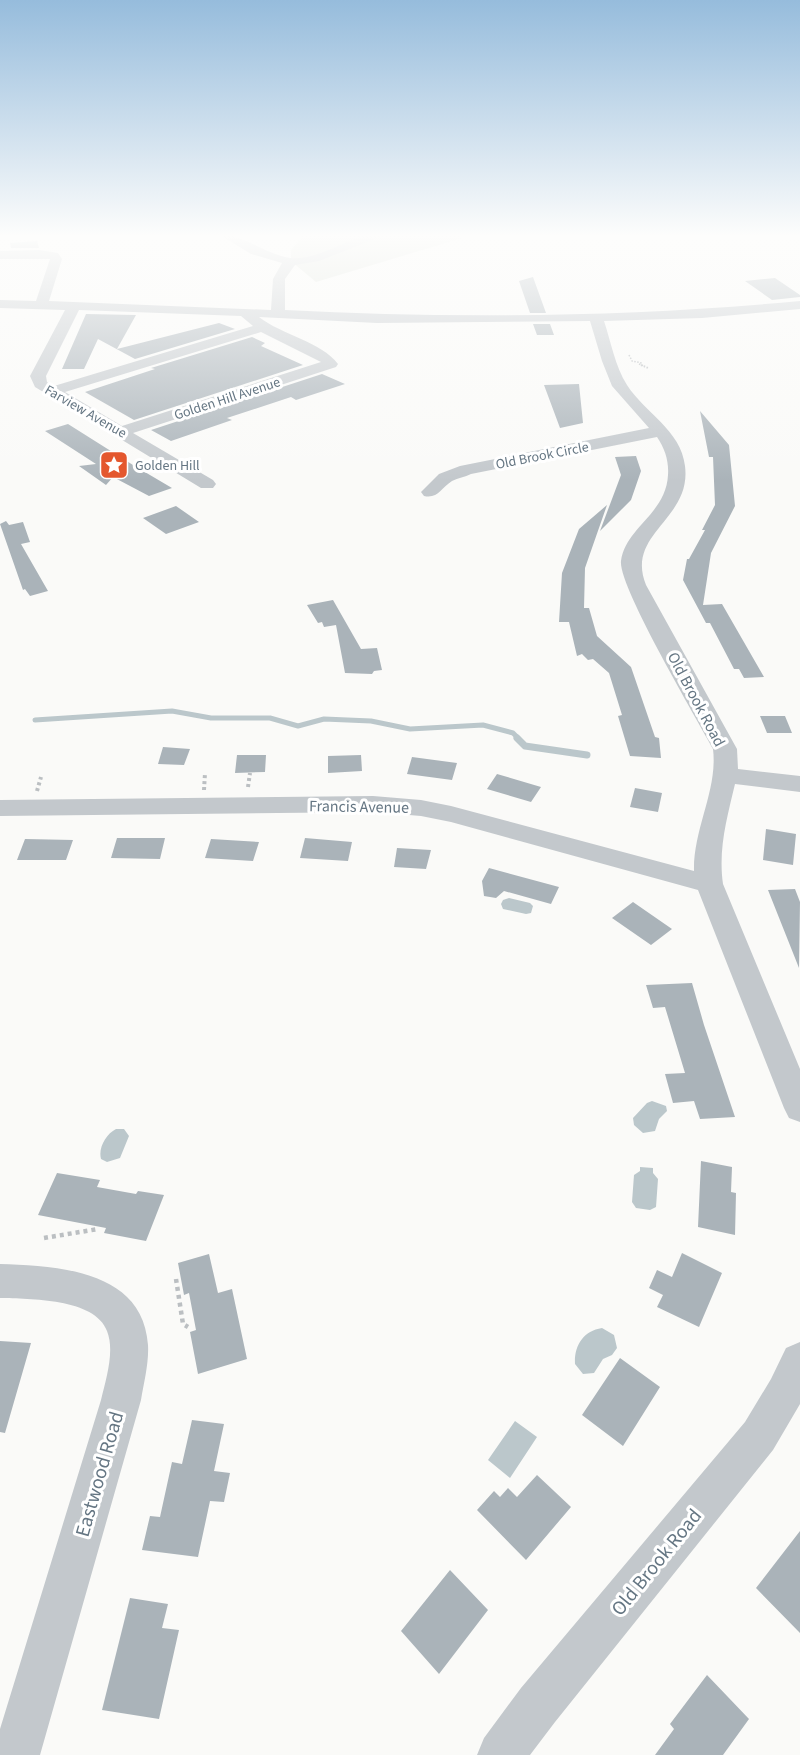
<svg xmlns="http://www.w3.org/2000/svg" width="800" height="1755" font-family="'Source Sans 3',sans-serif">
	<rect width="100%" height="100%" fill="#fafaf8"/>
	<!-- green -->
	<path fill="#dadfd7" d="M304 235H454L462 238 316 282 291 261V250Z"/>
	<!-- water -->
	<path fill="#bbc7cb" d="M509 898 530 903 533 906 531 913 526 914 503 909 501 904 503 900Z
		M652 1101 666 1106 667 1111 659 1119 655 1131 643 1133 634 1125 633 1118 647 1103Z
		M116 1129H124L129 1136 120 1158 107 1162 101 1159C98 1148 106 1134 116 1129Z
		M640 1167 653 1168V1173L658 1179 656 1207 650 1210 636 1208 632 1202 634 1175 640 1171Z
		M602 1328 614 1335 617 1348 612 1355 603 1359 594 1373 583 1374 575 1364C574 1346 583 1331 602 1328Z
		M515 1421 537 1437 510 1478 488 1460Z"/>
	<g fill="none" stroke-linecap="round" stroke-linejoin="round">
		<!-- stream-far1 -->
		<path stroke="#bbc7cb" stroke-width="5" d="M35 720 172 711 211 718H270L298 726 324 719 371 721 410 729 483 725 513 733 519 739"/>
		<!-- stream -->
		<path stroke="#bbc7cb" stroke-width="7" d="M517 738 525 746 587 755"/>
	</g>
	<!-- building -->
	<path fill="#aab3b9" d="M37 241 39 248H11L10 243Z
		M533 277 546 313H530L519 281Z
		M775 278 800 295V297L772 300 745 281Z
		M86 314 136 315 117 349 219 323 235 329 135 359 98 339 84 369H62Z
		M533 324H550L554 335H537Z
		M252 337 265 343 261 346 303 365 134 420 85 392 155 369 151 368Z
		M322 374 345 384 296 400 291 397 227 418 232 420 171 441 151 430Z
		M579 384 583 423 560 428 544 385Z
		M700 411 729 445 735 506 711 553 703 605 722 604 764 677 744 678 739 669H734L710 623H706L683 580 687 559H689L705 530H702L715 505 713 457H709Z
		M68 424 133 465 172 488 149 496 113 477 106 485 79 466 96 464 45 431Z
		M636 456 641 471 631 500 600 531 621 475 615 457Z
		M607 505 585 568 584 608H589L597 636 631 667 655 737 659 738 661 758 630 756 618 716 622 715 609 673 593 659 588 660 582 654 577 656 569 622H559L562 573 579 529Z
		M176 506 199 522 166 534 143 518Z
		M6 521 9 525 23 522 30 542 21 544 48 591 30 596 25 589 23 590 0 524Z
		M333 600 361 649 377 648 382 670 374 671 372 674 345 673 336 625 324 627 322 622 318 623 307 605Z
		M760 716H785L792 733H767Z
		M163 747 190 749 184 765 158 764Z
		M237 755H266L265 772 235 773Z
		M361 755 362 771 328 773V756Z
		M412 757 457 763 452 780 407 774Z
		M497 774 541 787 531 802 487 789Z
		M635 788 662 793 658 812 630 807Z
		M766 829 796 834 793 865 763 860Z
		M117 838H165L160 859 111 858Z
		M305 838 352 842 348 861 300 858Z
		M25 839 73 840 66 860H17Z
		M211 839 259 842 253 861 205 858Z
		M397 848 431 850 426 869 394 867Z
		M489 868 559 887 551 904 504 891 496 898 484 896 482 881Z
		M795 889 800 902 799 968 768 890Z
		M633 902 672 929 651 945 612 918Z
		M692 983 704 1025 735 1117 700 1119 694 1101 673 1103 665 1074 685 1073 665 1007 653 1008 646 985Z
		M701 1161 732 1167 731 1192 736 1193 735 1235 698 1227Z
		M57 1173 100 1180 97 1187 136 1194 138 1191 164 1195 146 1241 104 1233 106 1228 38 1215Z
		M682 1253 722 1273 699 1327 657 1307 663 1295 649 1288 657 1270 672 1277Z
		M209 1254 218 1293 232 1289 247 1359 198 1374 190 1332 196 1330 189 1293 184 1295 178 1263Z
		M0 1341 31 1343 5 1433 0 1432Z
		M620 1358 660 1387 623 1446 582 1415Z
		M192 1420 224 1424 214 1471 230 1473 224 1502 210 1501 198 1557 142 1550 150 1516 160 1517 172 1462 182 1464Z
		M537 1475 571 1507 526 1560 477 1510 494 1491 500 1497 508 1488 517 1497Z
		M800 1531V1633L756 1588Z
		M450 1570 488 1610 439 1674 401 1631Z
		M130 1598 168 1604 162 1628 179 1630 159 1719 102 1710Z
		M707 1675 749 1719 723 1755H655L674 1729 670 1724Z"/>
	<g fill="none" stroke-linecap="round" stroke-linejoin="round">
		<!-- path-far3 -->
		<path stroke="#bbbfc2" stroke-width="1.5" stroke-dasharray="1.5 1.5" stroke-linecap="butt" d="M629 355 632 361 642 363
			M639 364 644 366"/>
		<!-- path-far2 -->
		<path stroke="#bbbfc2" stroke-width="2" stroke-dasharray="1.5 1.5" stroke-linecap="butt" d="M641 365 648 368"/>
		<!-- path-far1 -->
		<path stroke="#bbbfc2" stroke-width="4" stroke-dasharray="3 3" stroke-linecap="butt" d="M248 787 250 773
			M204 790 205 773
			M37 791 41 777"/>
		<!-- path -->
		<path stroke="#bbbfc2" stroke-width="4.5" stroke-dasharray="4 4" stroke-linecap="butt" d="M44 1238 98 1229
			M176 1279 183 1324 188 1327"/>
		<!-- minor -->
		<path fill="#c3c8cc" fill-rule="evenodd" d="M220 235C246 235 264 254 290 258 316 261 342 241 366 236 372 234 379 235 385 235L319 261 295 265 285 279V310C456 319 629 317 800 301V309L702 318 604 321C611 342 615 366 627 385 645 413 681 430 685 466 692 520 625 533 646 585L737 749 738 769 800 776V792L735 784C727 818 718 849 723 884L800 1069V1122L789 1118 784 1108 698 890 451 822 421 816 373 812 0 816V800L373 796 421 800 451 806 694 871C693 829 718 790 713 749 697 719 618 586 621 561 626 527 666 514 668 475 669 461 665 449 657 437L471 474C465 477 458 478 452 481 441 488 438 499 424 496L421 492 439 474 460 466 649 428 612 386 602 361 590 321 377 323 259 317C282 335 322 342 338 364L336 367 133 433 213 480 216 484 213 488H201L35 387 30 376 65 310 0 308V300L36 301 50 259H0V251L39 250 58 253 62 259 49 301 271 310 273 279 282 263 251 254ZM79 310 241 316 253 326 54 386 47 382 46 376ZM261 332 321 362 122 426 65 392Z
			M0 1264C58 1266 143 1270 148 1345 149 1363 144 1382 141 1400L40 1755H0V1729L101 1400C106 1379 115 1351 107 1331 95 1298 29 1299 0 1298Z
			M800 1342V1404L773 1450 555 1722 530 1755H477L484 1738 521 1688 745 1422 771 1379 786 1348Z"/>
	</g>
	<!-- sky -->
	<linearGradient id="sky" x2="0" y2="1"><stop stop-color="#96bcdc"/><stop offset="0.49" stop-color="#fdfdfc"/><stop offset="1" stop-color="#fdfdfc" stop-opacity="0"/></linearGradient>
	<rect width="800" height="481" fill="url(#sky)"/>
	<!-- icons -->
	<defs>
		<g id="sight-square" transform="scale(1.5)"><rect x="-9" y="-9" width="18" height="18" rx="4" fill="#e4572e" stroke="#fff"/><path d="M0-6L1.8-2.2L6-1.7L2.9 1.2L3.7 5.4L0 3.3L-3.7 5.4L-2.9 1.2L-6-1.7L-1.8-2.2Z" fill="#fff"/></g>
	</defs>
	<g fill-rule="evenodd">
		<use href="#sight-square" x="114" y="465"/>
	</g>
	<g text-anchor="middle" stroke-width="6" stroke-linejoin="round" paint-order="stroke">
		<!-- far-street labels -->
		<g font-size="14" fill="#657683" stroke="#fff">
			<text transform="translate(227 398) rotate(-18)" y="5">Golden Hill Avenue</text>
			<text transform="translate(86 411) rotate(30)" y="5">Farview Avenue</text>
			<text transform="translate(542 455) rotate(-11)" y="5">Old Brook Circle</text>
		</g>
		<!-- far-poi labels -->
		<g font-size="14" fill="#657683" stroke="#fff" text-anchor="start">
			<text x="135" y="470">Golden Hill</text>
		</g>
		<!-- street labels -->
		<g font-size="16" fill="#657683" stroke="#fff">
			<text transform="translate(697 699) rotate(62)" y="6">Old Brook Road</text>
			<text transform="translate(359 806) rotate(1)" y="6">Francis Avenue</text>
		</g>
		<!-- near-street labels -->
		<g font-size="20" fill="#657683" stroke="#fff">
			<text transform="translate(99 1474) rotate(-74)" y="7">Eastwood Road</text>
			<text transform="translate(656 1562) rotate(-51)" y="7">Old Brook Road</text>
		</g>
	</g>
</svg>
